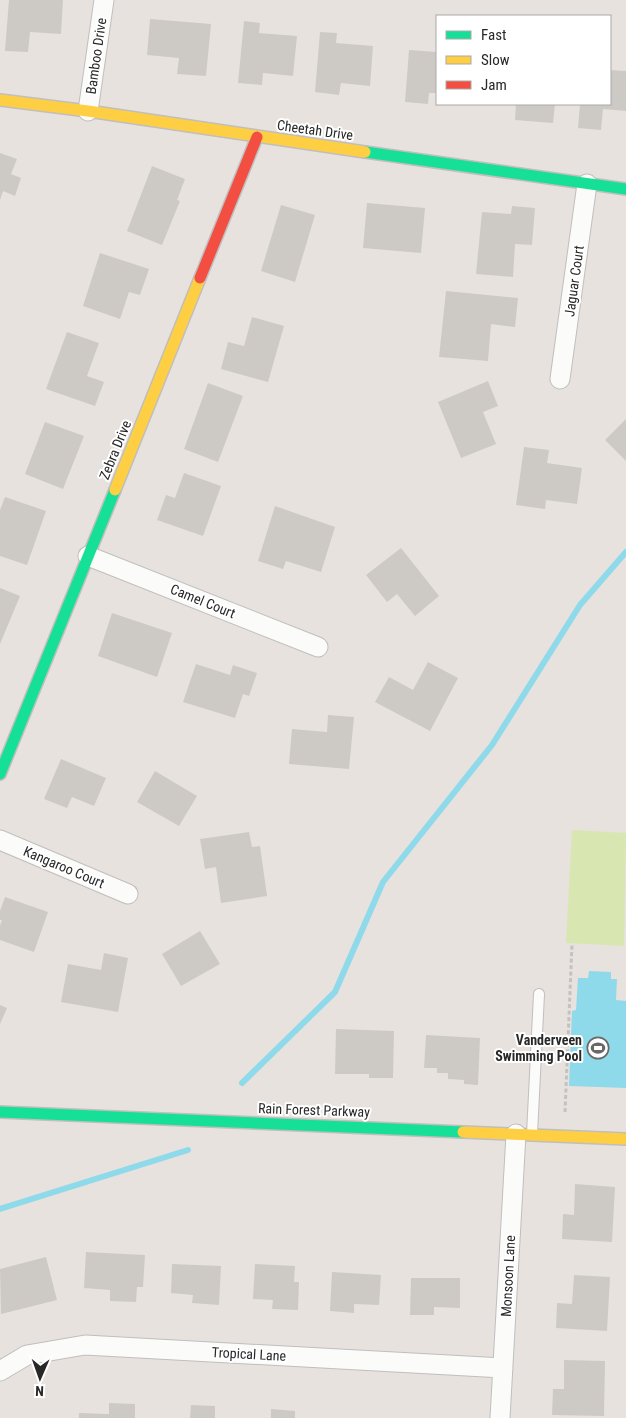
<svg xmlns="http://www.w3.org/2000/svg" width="626" height="1418" font-family="'Roboto Condensed',sans-serif">
	<rect width="100%" height="100%" fill="#e7e2dd"/>
	<!-- pitch -->
	<path fill="#d8e6b2" d="M572 830 626 833 624 946 566 943Z"/>
	<!-- water -->
	<path fill="#8fdaea" d="M589 971 611 972V979H617L616 1000 626 1001V1088L569 1086 572 1011 576 1010 578 978H588Z"/>
	<g fill="none" stroke-linecap="round" stroke-linejoin="round">
		<!-- stream -->
		<path stroke="#8fdaea" stroke-width="6" d="M242 1083 335 992 383 882 492 745 580 605 626 552
			M0 1209 188 1150"/>
	</g>
	<!-- building -->
	<path fill="#cdcac6" d="M9 0H63L61 34 30 32 28 52 5 51Z
		M150 19 211 24 206 76 177 74 179 58 147 55Z
		M244 21 260 23 259 33 297 36 293 76 263 73 262 85 238 83Z
		M320 32 337 33 336 43 373 46 370 86 341 83 339 95 315 92Z
		M409 50 437 52V93H429L428 104 405 102Z
		M610 70 626 71V111L603 109 601 130 578 128 580 104H610Z
		M516 104H555L553 123 515 120Z
		M0 153 17 159 11 174 21 178 15 196 3 191 0 200Z
		M152 166 185 179 177 200 180 201 162 245 127 231Z
		M367 203 425 208 421 253 363 248Z
		M281 205 315 215 295 282 261 271Z
		M512 206 535 208 532 245 515 244 513 277 476 274 482 212 511 214Z
		M100 253 149 269 140 295 129 292 120 319 83 306Z
		M446 291 518 298 515 327 491 324 488 361 439 357Z
		M252 317 284 326 268 382 221 369 228 342 244 346Z
		M67 332 99 343 87 376 104 382 95 406 46 389Z
		M488 381 498 406 483 412 496 444 461 458 438 402Z
		M208 383 243 396 218 462 184 449Z
		M626 419V461L605 440Z
		M45 422 84 436 63 489 25 474Z
		M524 447 549 450 547 463 582 468 577 504 546 500 545 509 516 505Z
		M184 473 221 486 203 536 157 520 166 495 175 498Z
		M5 497 46 511 27 565 0 556V510Z
		M275 506 335 527 321 572 286 561 283 569 258 561Z
		M401 548 439 596 415 616 397 594 387 602 366 575Z
		M0 588 20 596 0 644Z
		M112 613 172 633 157 677 98 656Z
		M428 662 458 678 430 731 375 702 389 677 413 690Z
		M196 664 230 675 233 665 257 673 249 696 243 694 235 718 183 702Z
		M328 715 354 717 349 769 289 764 292 729 327 732Z
		M61 759 106 778 94 806 72 797 67 808 44 799Z
		M155 771 197 796 179 826 137 802Z
		M249 832 252 847 260 846 267 896 221 903 216 867 205 869 200 839Z
		M5 897 48 912 34 952 0 940V926L2 920H0V911Z
		M200 931 220 964 181 986 162 954Z
		M104 953 128 958 118 1012 61 1002 68 964 101 970Z
		M0 1005 7 1008 0 1024Z
		M336 1029 394 1031 393 1078H369V1074H335Z
		M426 1035 480 1038 478 1085 464 1084V1080L448 1079V1073H437V1068H424Z
		M575 1184 615 1187 612 1242 562 1239 563 1214 574 1215Z
		M86 1252 145 1255 143 1287H137L136 1302 110 1301V1290L84 1288Z
		M46 1257 57 1300 1 1314 0 1269Z
		M172 1264 221 1266 219 1305 192 1303 193 1295 171 1293Z
		M255 1264 295 1266 294 1282H299L298 1310 272 1309 273 1300 253 1299Z
		M332 1272 381 1275 379 1305 354 1304V1313L330 1311Z
		M574 1275 610 1277 607 1331 556 1328 557 1303 572 1304Z
		M411 1278H460V1308L434 1307V1315H410Z
		M564 1360 605 1361 604 1416 552 1415 553 1389H564Z
		M109 1403 135 1404V1418H79V1413L109 1414Z
		M191 1405 215 1406V1418H190Z
		M271 1409 295 1411V1418H271Z"/>
	<g fill="none" stroke-linecap="round" stroke-linejoin="round">
		<!-- lane casing -->
		<g stroke="#c0bebf" stroke-width="12">
			<path id="lane" d="M532 1134 539 994"/>
		</g>
		<!-- street casing -->
		<g stroke="#c0bebf" stroke-width="21">
			<path id="street" d="M88 111 104 0
				M560 379 587 184
				M88 556 318 647
				M0 840 128 894
				M0 1371 27 1355 85 1345 503 1368
				M500 1418 516 1134"/>
		</g>
		<!-- fast casing -->
		<g stroke="#c0bebf" stroke-width="14">
			<path id="fast" d="M365 152 626 189
				M0 774 115 490
				M0 1112 463 1132"/>
		</g>
		<!-- slow casing -->
		<g stroke="#c0bebf" stroke-width="14">
			<path id="slow" d="M0 100 88 111 365 152
				M115 490 200 278
				M463 1132 626 1139"/>
		</g>
		<!-- jam casing -->
		<g stroke="#c0bebf" stroke-width="14">
			<path id="jam" d="M200 278 257 137"/>
		</g>
		<!-- path -->
		<path stroke="#c3c2c2" stroke-width="3" stroke-dasharray="4 2.5" stroke-linecap="butt" d="M565 1112 572 944"/>
		<!-- lane -->
		<use href="#lane" stroke="#fbfbfa" stroke-width="10"/>
		<!-- street -->
		<use href="#street" stroke="#fbfbfa" stroke-width="19"/>
		<!-- fast -->
		<use href="#fast" stroke="#16e098" stroke-width="11"/>
		<!-- slow -->
		<use href="#slow" stroke="#ffcf43" stroke-width="11"/>
		<!-- jam -->
		<use href="#jam" stroke="#f24e42" stroke-width="11"/>
	</g>
	<!-- icons -->
	<defs>
		<g id="stadium-ring" transform="scale(1.125)"><circle r="9.5" fill="#fff" stroke="#6b6967" stroke-width="1.5"/><path d="M0-5a6.5 5 0 1 0 0 10a6.5 5 0 1 0 0-10ZM-3.5-1.8h7v3.6h-7Z" fill="#6b6967"/></g>
	</defs>
	<g fill-rule="evenodd">
		<use href="#stadium-ring" x="598" y="1048"/>
	</g>
	<g text-anchor="middle" stroke-width="4" stroke-linejoin="round" paint-order="stroke">
		<!-- street labels -->
		<g font-size="14" fill="#282828" stroke="#fff">
			<text transform="translate(96 56) rotate(-82)" y="5">Bamboo Drive</text>
			<text transform="translate(315 130) rotate(8)" y="5">Cheetah Drive</text>
			<text transform="translate(574 281) rotate(-82)" y="5">Jaguar Court</text>
			<text transform="translate(115 450) rotate(-68)" y="5">Zebra Drive</text>
			<text transform="translate(203 601) rotate(22)" y="5">Camel Court</text>
			<text transform="translate(64 867) rotate(23)" y="5">Kangaroo Court</text>
			<text transform="translate(314 1110) rotate(2)" y="5">Rain Forest Parkway</text>
			<text transform="translate(508 1276) rotate(-87)" y="5">Monsoon Lane</text>
			<text transform="translate(249 1354) rotate(3)" y="5">Tropical Lane</text>
		</g>
		<!-- poi labels -->
		<g font-size="14" font-weight="bold" fill="#282828" stroke="#fff" text-anchor="end">
			<text x="582" y="1045">Vanderveen<tspan x="582" dy="16">Swimming Pool</tspan></text>
		</g>
	</g>
	<!-- legend -->
	<rect x="436" y="15" width="175" height="90" fill="#ffffff" stroke="#a9a9a9"/>
	<rect x="446" y="31" width="25" height="8" fill="#16e098" stroke="#a9a9a9"/>
	<text x="481" y="40" font-size="15" fill="#282828">Fast</text>
	<rect x="446" y="56" width="25" height="8" fill="#ffcf43" stroke="#a9a9a9"/>
	<text x="481" y="65" font-size="15" fill="#282828">Slow</text>
	<rect x="446" y="81" width="25" height="8" fill="#f24e42" stroke="#a9a9a9"/>
	<text x="481" y="90" font-size="15" fill="#282828">Jam</text>
	<!-- north arrow -->
	<g transform="translate(40 1378) rotate(182)" stroke="#ffffff" stroke-width="4" paint-order="stroke">
	<path d="M0-4L9 19L0 12L-9 19Z" fill="#282828"/>
	<text y="-8" font-size="14" font-weight="bold" text-anchor="middle" fill="#282828">N</text>
	</g>
</svg>
